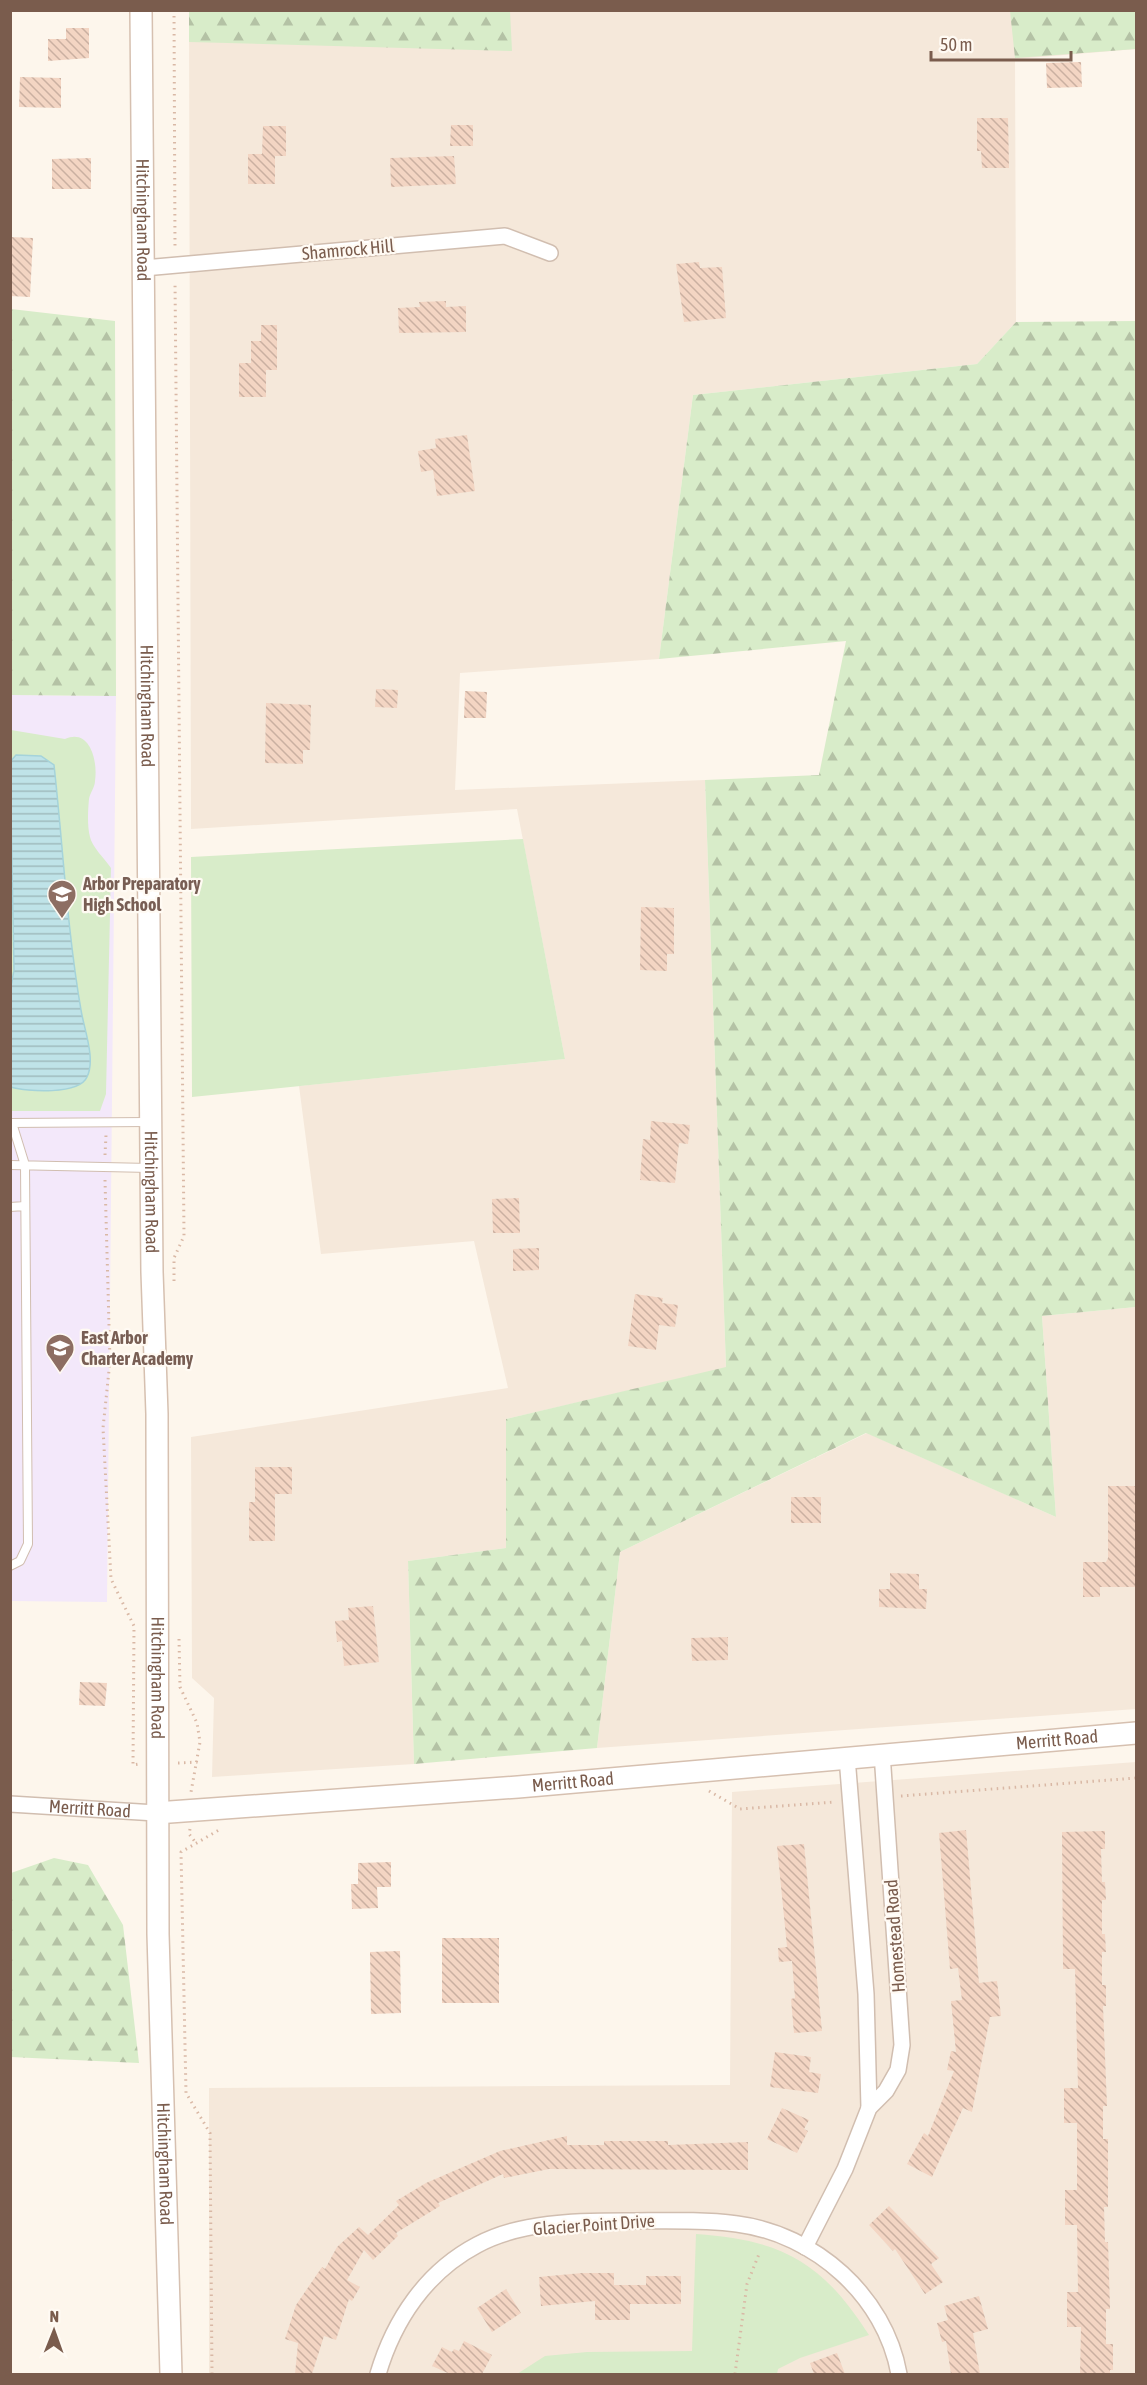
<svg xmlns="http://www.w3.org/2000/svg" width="1147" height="2385" font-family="'Asap Condensed',sans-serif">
	<defs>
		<pattern id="forest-firs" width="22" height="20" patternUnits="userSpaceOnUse" patternTransform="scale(1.5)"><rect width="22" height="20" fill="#d8ecc9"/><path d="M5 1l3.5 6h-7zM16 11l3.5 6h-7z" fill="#b4c2a5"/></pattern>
		<pattern id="water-rules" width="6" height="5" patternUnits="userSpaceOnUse" patternTransform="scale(1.5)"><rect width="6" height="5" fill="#bfe3e8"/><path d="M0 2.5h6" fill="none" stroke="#a0bbbe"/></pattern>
		<pattern id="building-back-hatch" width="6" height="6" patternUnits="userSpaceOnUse" patternTransform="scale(1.5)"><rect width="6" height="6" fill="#f3d5c3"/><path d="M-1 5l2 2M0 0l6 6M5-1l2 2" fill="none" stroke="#cab0a1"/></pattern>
	</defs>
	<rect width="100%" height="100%" fill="#fdf6ec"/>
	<!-- residential -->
	<path fill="#f5e8da" d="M189 11H1136V49L1015 59 1016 322 977 364 693 395 659 659 460 673 455 790 705 780 726 1368 506 1419V1548L408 1561 414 1764 212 1777 214 1698 192 1678 191 1437 508 1388 474 1241 321 1254 299 1086 565 1059 517 809 191 829Z
		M1136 1307V1709L597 1748 620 1552 867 1433 1056 1517 1042 1316Z
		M1136 1762V2374H209V2088L730 2085 732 1792Z"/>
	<!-- education -->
	<path fill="#f3e8fa" d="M11 695 116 696 107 1602 11 1601Z"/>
	<!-- green -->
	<path fill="#d8ecc9" d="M11 730 65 739C90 728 98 761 95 781 95 787 90 793 89 799 88 810 87 825 90 837 92 847 105 859 111 868L106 1094 100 1111H11Z
		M523 839 565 1059 192 1097 191 857Z
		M696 2234C783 2240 822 2262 869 2335L800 2358 778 2369 777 2374H517L545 2356 587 2352 692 2351Z"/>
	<!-- forest -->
	<path fill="url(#forest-firs)" d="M189 11H510L512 51 189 42Z
		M1010 11H1136V49L1015 58Z
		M11 309 115 321 116 696 11 695Z
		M1136 321V1307L1042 1316 1056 1517 866 1433 620 1552 597 1748 414 1764 408 1561 506 1548V1419L726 1367 705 780 819 775 846 641 659 659 693 395 977 364 1016 322Z
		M54 1858 88 1865 123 1925 139 2063 11 2057V1873Z"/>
	<!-- water -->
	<path fill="url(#water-rules)" stroke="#a5d3da" stroke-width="1.5" d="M16 755 41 756 54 765C63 846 67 929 81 1010 84 1029 96 1059 87 1077 79 1095 27 1092 11 1087L10 992 14 970 10 762Z"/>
	<!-- building -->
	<path fill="url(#building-back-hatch)" d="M66 28H89V58L48 61V39H66Z
		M1081 62 1082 87 1047 88 1046 63Z
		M20 77 61 78V108L19 107Z
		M977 118H1008L1009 168H982L981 151H977Z
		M451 125H473V146H450Z
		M263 126H286V156H275V184H248V154H262Z
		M454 156 456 184 391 187 390 158Z
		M91 158V189H52V159Z
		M10 237 33 238 30 297 10 296Z
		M699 262 700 268 722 267 726 318 684 322 676 264Z
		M446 301V307L466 306V332L399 333 398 308 420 307 419 302Z
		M261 325H277V370H266V397H239V363H251V341H261Z
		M467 435 475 491 437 496 433 470 421 472 418 451 436 448 435 439Z
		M376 689 398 690 397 708 375 707Z
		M465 691 487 692 486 718H464Z
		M266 703 311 705 310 750H303V764L265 763Z
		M641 907 674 908V954H667V971L640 970Z
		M651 1121 690 1125 688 1144 679 1143 675 1183 640 1180 643 1139 650 1140Z
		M519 1198 520 1233H493L492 1199Z
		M539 1248V1270L513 1271V1249Z
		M635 1294 663 1298 662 1303 678 1305 675 1327 659 1325 656 1350 628 1346Z
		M255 1467H292V1494H275V1541H249V1502H255Z
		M1108 1486H1137V1587H1100V1597H1083V1562H1106L1108 1558Z
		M791 1497H821V1523H791Z
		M890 1573 919 1574V1589H927L926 1609 879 1607V1589H890Z
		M373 1606 379 1662 344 1666 342 1641 337 1642 335 1621 349 1620 348 1608Z
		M728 1637V1660L692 1661 691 1638Z
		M80 1682 107 1683 105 1706 79 1705Z
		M966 1830 979 1983 997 1981 1001 2016 990 2017 972 2112 963 2108 932 2177 907 2164 924 2133 928 2136 954 2071 947 2070 951 2051 956 2052 951 2001 962 2000 958 1968 950 1969 939 1833Z
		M1105 1831V1849H1101L1102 1882H1105L1106 1900H1102V1934H1105L1106 1952H1102V1985H1106V2006H1103L1107 2106H1103V2139H1108V2207H1104L1105 2242H1108L1110 2309H1106V2344H1113V2370H1110V2374H1080L1081 2327H1067V2292H1078L1077 2225H1065V2190H1077V2123H1064V2088H1078L1075 1969H1063L1062 1832Z
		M804 1844 822 2031 794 2033 791 1999 795 1998 792 1961 779 1962 778 1948 787 1947 777 1846Z
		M391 1862V1887H377L378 1908 352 1909 351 1884H358V1863Z
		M442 1938H499V2003H442Z
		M400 1951 401 2013 371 2014 370 1952Z
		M775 2052 811 2057 809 2072 821 2074 818 2093 770 2087Z
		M782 2108 809 2120 804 2129 808 2131 797 2153 767 2139Z
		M567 2136V2145H604V2141H668V2145L748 2142V2170L549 2169 504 2178 503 2174 438 2203 440 2206 396 2233 398 2236 373 2260 364 2250 347 2280 360 2287 352 2301 349 2299 336 2340 324 2336 312 2374H295L298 2343 285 2339 296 2305 322 2267 325 2269 337 2247 359 2227 368 2235 399 2205 396 2201 426 2183 500 2151Z
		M889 2206 939 2258 931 2264 943 2282 925 2294 895 2249 893 2251 869 2225Z
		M582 2273H614V2285H646V2276H681V2304H630V2320H595V2301L541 2306 539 2277Z
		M506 2289 521 2313 492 2332 477 2308Z
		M979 2296 988 2329 973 2333 980 2374H951L946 2341 942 2342 937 2323 948 2320 944 2306Z
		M464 2341 492 2355 482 2374H450L432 2366 442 2347 452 2352 454 2349 459 2351Z
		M837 2353 845 2374H814L810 2363Z"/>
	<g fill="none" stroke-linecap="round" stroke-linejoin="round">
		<!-- lane casing -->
		<g stroke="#d1beb0" stroke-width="10">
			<path id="lane" d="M10 1123 148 1122
				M10 1165 150 1168
				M10 1207 25 1206
				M10 1566 20 1561 28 1544 25 1165 12 1123"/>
		</g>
		<!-- street casing -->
		<g stroke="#d1beb0" stroke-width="18">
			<g id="street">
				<path d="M144 268 505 236 550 253"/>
				<path d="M847 1757 866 1994 869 2108"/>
				<path id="s1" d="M10 1804 156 1813"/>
				<path d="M805 2247 845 2169 869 2108 886 2091 898 2070 902 2045 882 1753"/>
				<path d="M378 2374C394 2320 426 2272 477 2245 519 2222 576 2221 624 2221 661 2221 700 2219 737 2224 815 2234 885 2296 899 2374"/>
			</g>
		</g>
		<!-- secondary casing -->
		<g stroke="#d6c0b0" stroke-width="24">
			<g id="secondary">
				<path id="s2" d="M141 10 152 1272 157 1414 158 1934 171 2374"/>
				<path id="s3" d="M156 1813 518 1787 1136 1733"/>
			</g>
		</g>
		<!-- path -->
		<path stroke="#d9b8a5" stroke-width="3" stroke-dasharray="1.5 4.5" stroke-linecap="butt" d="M174 10 175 248
			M105 1155 106 1135
			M105 1180 110 1361 103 1428 111 1579 134 1626 133 1765 139 1764
			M174 1281V1258L184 1236 175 282
			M179 1639 180 1687 197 1723 200 1742 191 1792
			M178 1763 198 1762
			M709 1791 740 1809 835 1802
			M901 1796 1136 1778
			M190 1829 189 1834 196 1843
			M212 2374 210 2133 186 2093 181 1852 219 1830
			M735 2374 747 2284 759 2254"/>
		<!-- lane -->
		<use href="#lane" stroke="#fff" stroke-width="8"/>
		<!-- street -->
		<use href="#street" stroke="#fff" stroke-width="15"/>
		<!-- secondary -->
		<use href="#secondary" stroke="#fff" stroke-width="21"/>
	</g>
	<!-- icons -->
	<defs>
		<g id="school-pin" transform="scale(1.5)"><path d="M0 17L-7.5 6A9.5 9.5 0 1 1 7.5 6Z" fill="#8d6e63" stroke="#fffaf3"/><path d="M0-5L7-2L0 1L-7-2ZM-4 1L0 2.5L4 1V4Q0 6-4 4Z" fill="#fff"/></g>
	</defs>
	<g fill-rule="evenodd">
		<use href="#school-pin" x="62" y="894"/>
		<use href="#school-pin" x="60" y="1348"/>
	</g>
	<g text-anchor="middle" stroke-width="4.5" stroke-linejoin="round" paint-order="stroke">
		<!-- street labels -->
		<g font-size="18" fill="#7a5c4d" stroke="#fffaf3">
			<text dy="6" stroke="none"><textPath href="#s2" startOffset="210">Hitchingham Road</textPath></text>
			<text transform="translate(348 250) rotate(-5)" y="6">Shamrock Hill</text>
			<text dy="6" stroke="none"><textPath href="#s2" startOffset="696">Hitchingham Road</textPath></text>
			<text dy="6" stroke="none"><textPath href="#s2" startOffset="1182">Hitchingham Road</textPath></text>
			<text dy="6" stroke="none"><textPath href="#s2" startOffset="1668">Hitchingham Road</textPath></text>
			<text dy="6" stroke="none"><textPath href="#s3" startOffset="904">Merritt Road</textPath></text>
			<text dy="6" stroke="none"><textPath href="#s3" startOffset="418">Merritt Road</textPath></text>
			<text dy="6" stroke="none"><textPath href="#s1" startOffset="80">Merritt Road</textPath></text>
			<text transform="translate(895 1936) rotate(-94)" y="6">Homestead Road</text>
			<text dy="6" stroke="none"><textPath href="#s2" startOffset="2154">Hitchingham Road</textPath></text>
			<text transform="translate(594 2225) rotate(-4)" y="6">Glacier Point Drive</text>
		</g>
		<!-- education labels -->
		<g font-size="18" font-weight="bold" fill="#785e54" stroke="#fffaf3" text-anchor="start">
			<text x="83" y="890">Arbor Preparatory<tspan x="83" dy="21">High School</tspan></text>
			<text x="81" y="1344">East Arbor<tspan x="81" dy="21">Charter Academy</tspan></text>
		</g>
	</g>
	<!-- border -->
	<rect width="1147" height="2385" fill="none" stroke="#7a5c4d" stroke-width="24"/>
	<!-- north arrow -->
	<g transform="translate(54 2331) rotate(1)" stroke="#fffaf3" stroke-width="4.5" paint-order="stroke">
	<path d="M0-4.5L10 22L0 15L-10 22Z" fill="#7a5c4d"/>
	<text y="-9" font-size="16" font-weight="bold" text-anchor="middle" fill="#7a5c4d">N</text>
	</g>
	<!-- scale -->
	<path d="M931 51v9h140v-9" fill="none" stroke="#7a5c4d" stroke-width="3"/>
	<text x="940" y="51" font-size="18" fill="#7a5c4d" stroke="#fffaf3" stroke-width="4.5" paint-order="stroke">50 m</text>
</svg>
